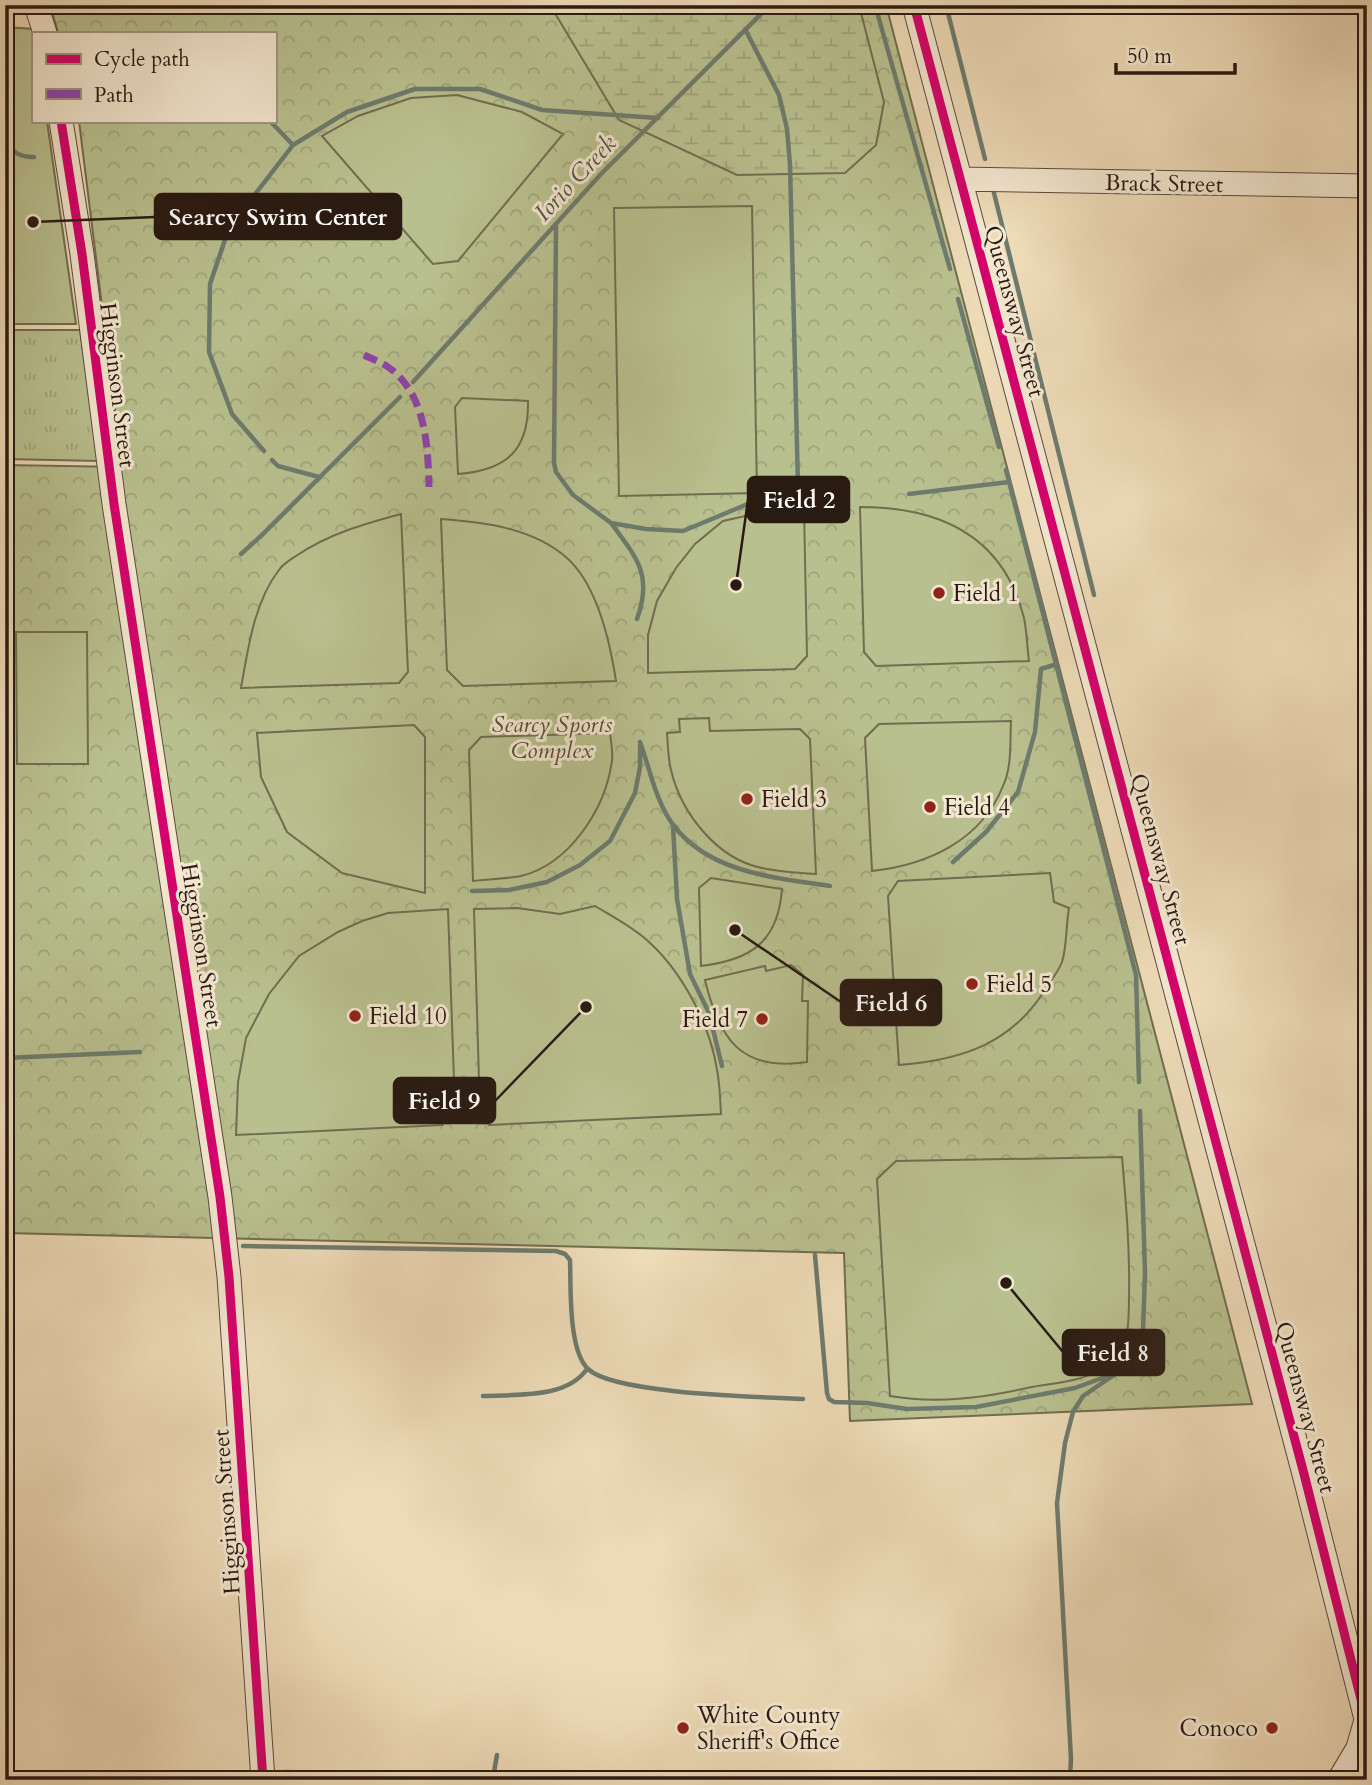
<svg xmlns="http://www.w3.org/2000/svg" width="1372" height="1785" font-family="Cardo,serif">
	<defs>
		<pattern id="grass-tufts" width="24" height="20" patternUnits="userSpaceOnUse" patternTransform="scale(1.75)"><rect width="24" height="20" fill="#b9c08f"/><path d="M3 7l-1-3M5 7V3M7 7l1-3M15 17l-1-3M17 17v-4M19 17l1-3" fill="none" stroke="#9fa47a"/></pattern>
		<pattern id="forest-crowns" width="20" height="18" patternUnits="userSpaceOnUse" patternTransform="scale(1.75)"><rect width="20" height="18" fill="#b9c08f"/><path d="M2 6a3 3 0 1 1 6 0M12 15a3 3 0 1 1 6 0" fill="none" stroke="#9fa47a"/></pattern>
		<pattern id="wetland-marsh" width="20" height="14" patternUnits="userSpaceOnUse" patternTransform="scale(1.75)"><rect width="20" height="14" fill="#b9c08f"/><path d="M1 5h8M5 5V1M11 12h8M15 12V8" fill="none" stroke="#9fa47a"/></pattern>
	</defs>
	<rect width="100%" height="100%" fill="#eedbb8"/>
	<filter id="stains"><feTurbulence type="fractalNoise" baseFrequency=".00286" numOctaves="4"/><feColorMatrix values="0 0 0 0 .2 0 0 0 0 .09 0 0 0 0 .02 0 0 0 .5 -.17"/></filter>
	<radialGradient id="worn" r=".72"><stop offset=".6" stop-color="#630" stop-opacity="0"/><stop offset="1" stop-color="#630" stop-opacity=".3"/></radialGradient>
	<!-- grass -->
	<path fill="url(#grass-tufts)" stroke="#716d50" stroke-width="2" d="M5 330H80L99 461 5 459Z"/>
	<!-- forest -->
	<path fill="url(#forest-crowns)" stroke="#716d50" stroke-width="2" d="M50 5H886L1252 1404 850 1421 844 1253 5 1233V465L122 467 79 121H275V33H58Z"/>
	<!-- wetland -->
	<path fill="url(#wetland-marsh)" stroke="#716d50" stroke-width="2" d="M550 5H859L884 102 876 145 845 173 737 175 619 120Z"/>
	<!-- pitch -->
	<path fill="#b9c08f" stroke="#716d50" stroke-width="2" d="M5 27 34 29 33 121H47L76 324H5Z
		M457 95 522 112 563 134 458 261 433 264 322 136 358 116 411 98Z
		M752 206 757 493 619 496 614 208Z
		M462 398 528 401C529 451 506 470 458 474L455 407Z
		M860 507C939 507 1003 535 1024 618 1027 632 1027 647 1029 661L876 666 864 652Z
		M804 509 807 656 795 669 648 673V635L657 601 676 568 695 544 723 521 763 512Z
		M401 514 408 672 399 683 241 688C248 649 254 602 279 570 283 564 290 560 296 556 328 534 364 524 401 514Z
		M441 519C484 522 533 528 567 558 597 585 610 642 616 681L463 686 447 670Z
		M16 632H87L88 764H17Z
		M709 718 710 731 800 729 810 739 816 874C798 873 780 872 762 868 717 859 681 813 671 770 668 758 668 745 667 733L680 732 679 719Z
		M1011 721C1010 742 1012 767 1003 786 981 841 927 865 872 871L865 738 879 724Z
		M414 725 425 737V893L342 873 287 832 261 777 257 733Z
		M610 733C611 742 613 752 612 760 606 808 570 864 521 876 506 879 488 879 473 881L469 750 481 737Z
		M1050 873 1054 902 1069 908C1066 925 1067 946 1062 962 1059 970 1053 978 1048 985 1014 1043 963 1060 899 1065L888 896 898 881Z
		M711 878 782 889C778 942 751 960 701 966L699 888Z
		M595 906C613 917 633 927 649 942 683 973 710 1025 717 1070 720 1084 720 1100 721 1114L489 1125 480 1115 474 909 517 908 560 914Z
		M448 909 455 1109 442 1125 236 1135 238 1082 246 1038 269 994 299 956 338 932 362 921 388 913Z
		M791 965 803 975 802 1001H808L807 1062C741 1072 719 1039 705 980L765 966 766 971Z
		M1122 1157C1126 1203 1130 1249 1129 1296 1129 1309 1129 1325 1126 1338 1122 1350 1111 1364 1099 1370 1078 1383 1051 1383 1027 1388 982 1398 936 1404 890 1396L877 1179 896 1161Z"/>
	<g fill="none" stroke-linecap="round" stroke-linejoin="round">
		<!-- stream -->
		<path stroke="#6d7b6e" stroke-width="4.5" d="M875 5 950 269
			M946 5 985 159
			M746 31 779 95 787 129 790 165 798 485
			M270 121 293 145
			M5 144C14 152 21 158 34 157
			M994 193 1094 595
			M556 226 554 463 556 472 573 495 611 523 646 529 683 531 767 496
			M958 299 999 447
			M413 382 601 174 770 5
			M264 451 232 414 209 352 210 284 229 228 293 145 347 112 415 89H480L542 110 658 118
			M272 460 278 466 319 477
			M1006 470 1136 975 1139 1082
			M909 494 1009 482
			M611 523C637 558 653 575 637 619
			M241 554 262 535 400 397
			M640 742C650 769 656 803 674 826 710 873 776 878 830 886
			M673 826 677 899 690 974 709 1013 722 1066
			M953 862 986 832 1018 792 1035 732 1041 669 1057 664
			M472 891 509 890 547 882 580 865 610 841 635 793 640 767V745
			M5 1058 140 1052
			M243 1246 556 1251 565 1254 570 1260C571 1287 568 1350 588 1369 614 1394 762 1397 803 1399
			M815 1255 827 1393 829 1399 834 1402 867 1403 907 1409 976 1407 1075 1388 1113 1374
			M483 1396C517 1394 566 1399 587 1369
			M285 1772 393 1775
			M494 1772 497 1755
			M421 1776 451 1777
			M482 1778 494 1772 505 1779 538 1780
			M1065 1780 1070 1776 1071 1759 1057 1503 1065 1443 1073 1412 1083 1396 1120 1371 1133 1353 1143 1330 1145 1273 1140 1111"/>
		<!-- minor casing -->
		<g stroke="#5a4a3c" stroke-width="25">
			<path id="minor" d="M36 5 45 33
				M914 5 1304 1474 1367 1723
				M61 121 82 254 114 504 220 1197 229 1277 263 1780
				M960 179 1367 186
				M1339 1780 1358 1748 1366 1720"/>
		</g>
		<!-- minor -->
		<use href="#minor" stroke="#f4e8d1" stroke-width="23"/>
		<!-- quiet -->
		<path stroke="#8e44ad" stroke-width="7" stroke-dasharray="14 7" stroke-linecap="butt" d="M364 355C372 359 381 362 388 367 426 393 428 447 429 487"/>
		<!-- cycleway casing -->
		<g stroke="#f4e8d1" stroke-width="13">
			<path id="cycleway" d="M914 5 1304 1474 1367 1723
				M61 121 82 254 114 504 220 1197 229 1277 263 1780"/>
		</g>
		<!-- cycleway -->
		<use href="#cycleway" stroke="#d6006c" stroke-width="9"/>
	</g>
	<!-- markers -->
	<g fill="#8f2418" stroke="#f4e8d1" stroke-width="2.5">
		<circle cx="939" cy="593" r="7"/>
		<circle cx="747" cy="799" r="7"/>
		<circle cx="930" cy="807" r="7"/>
		<circle cx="972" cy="984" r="7"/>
		<circle cx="355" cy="1016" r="7"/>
		<circle cx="762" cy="1019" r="7"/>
		<circle cx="683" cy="1728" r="7"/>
		<circle cx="1272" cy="1728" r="7"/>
	</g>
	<g text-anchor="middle" stroke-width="6" stroke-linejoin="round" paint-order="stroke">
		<!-- street labels -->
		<g font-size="23" fill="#291a12" stroke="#f4e8d1">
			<text transform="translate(1164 183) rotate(1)" y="8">Brack Street</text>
			<text transform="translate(1015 311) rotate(75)" y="8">Queensway Street</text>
			<text transform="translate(118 385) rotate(83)" y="8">Higginson Street</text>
			<text transform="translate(1161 859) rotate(75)" y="8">Queensway Street</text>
			<text transform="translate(202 945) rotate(81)" y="8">Higginson Street</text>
			<text transform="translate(1306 1407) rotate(75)" y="8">Queensway Street</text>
			<text transform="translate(226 1512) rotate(-94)" y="8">Higginson Street</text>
		</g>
		<!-- poi labels -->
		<g font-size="23" fill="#291a12" stroke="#f4e8d1" text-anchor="start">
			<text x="953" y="601">Field 1</text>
			<text x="761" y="807">Field 3</text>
			<text x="944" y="815">Field 4</text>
			<text x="986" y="992">Field 5</text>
			<text x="369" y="1024">Field 10</text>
			<text x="748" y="1027" text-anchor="end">Field 7</text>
			<text x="697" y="1723">White County<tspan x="697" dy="26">Sheriff's Office</tspan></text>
			<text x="1258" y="1736" text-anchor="end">Conoco</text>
		</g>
		<!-- park labels -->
		<g font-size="23" font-style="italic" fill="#544c38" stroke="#f4e8d1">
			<text x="552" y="732">Searcy Sports<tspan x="552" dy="26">Complex</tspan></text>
		</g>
		<!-- water labels -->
		<g font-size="24" font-style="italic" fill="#515248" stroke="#f4e8d1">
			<text transform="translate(575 178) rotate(-47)" y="8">Iorio Creek</text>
		</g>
	</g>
	<!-- callouts -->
	<path fill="none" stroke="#291a12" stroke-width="2.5" d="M33 222L155 217M736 585L748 500M735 930L841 1002M586 1007L495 1101M1006 1283L1063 1352"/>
	<g fill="#291a12" stroke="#f4e8d1" stroke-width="2.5">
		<circle cx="33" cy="222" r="7"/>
		<circle cx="736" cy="585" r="7"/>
		<circle cx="735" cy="930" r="7"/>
		<circle cx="586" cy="1007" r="7"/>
		<circle cx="1006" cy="1283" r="7"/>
	</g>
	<g fill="#291a12" stroke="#291a12" stroke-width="2.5">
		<rect x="155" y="194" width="246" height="45" rx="7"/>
		<rect x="748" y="477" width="101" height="45" rx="7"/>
		<rect x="841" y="980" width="100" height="45" rx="7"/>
		<rect x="394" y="1078" width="101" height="45" rx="7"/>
		<rect x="1063" y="1330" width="101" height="45" rx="7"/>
	</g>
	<g font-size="24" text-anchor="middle" font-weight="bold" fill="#fff">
		<text x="278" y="225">Searcy Swim Center</text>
		<text x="799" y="508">Field 2</text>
		<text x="891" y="1011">Field 6</text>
		<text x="444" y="1109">Field 9</text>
		<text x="1113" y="1361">Field 8</text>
	</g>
	<!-- margin -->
	<rect width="1372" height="1785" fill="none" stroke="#eedbb8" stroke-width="28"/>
	<rect x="7" y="7" width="1358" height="1771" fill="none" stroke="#291a12" stroke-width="3.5"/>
	<rect x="14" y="14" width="1344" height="1757" fill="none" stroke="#291a12" stroke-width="2"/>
	<!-- legend -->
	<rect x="32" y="32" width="245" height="91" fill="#f4e8d1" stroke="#a39685" stroke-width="2"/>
	<rect x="46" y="54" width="35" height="10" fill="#d6006c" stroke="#a39685" stroke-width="2"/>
	<text x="94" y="66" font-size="21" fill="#291a12">Cycle path</text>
	<rect x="46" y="89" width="35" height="10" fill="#8e44ad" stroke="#a39685" stroke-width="2"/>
	<text x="94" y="102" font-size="21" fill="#291a12">Path</text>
	<!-- scale -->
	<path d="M1116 63v10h119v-10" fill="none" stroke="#291a12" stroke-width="3.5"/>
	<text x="1127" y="63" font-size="21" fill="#291a12" stroke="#f4e8d1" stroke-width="5" paint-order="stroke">50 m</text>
	<rect width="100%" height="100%" filter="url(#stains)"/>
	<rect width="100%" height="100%" fill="url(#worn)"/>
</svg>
